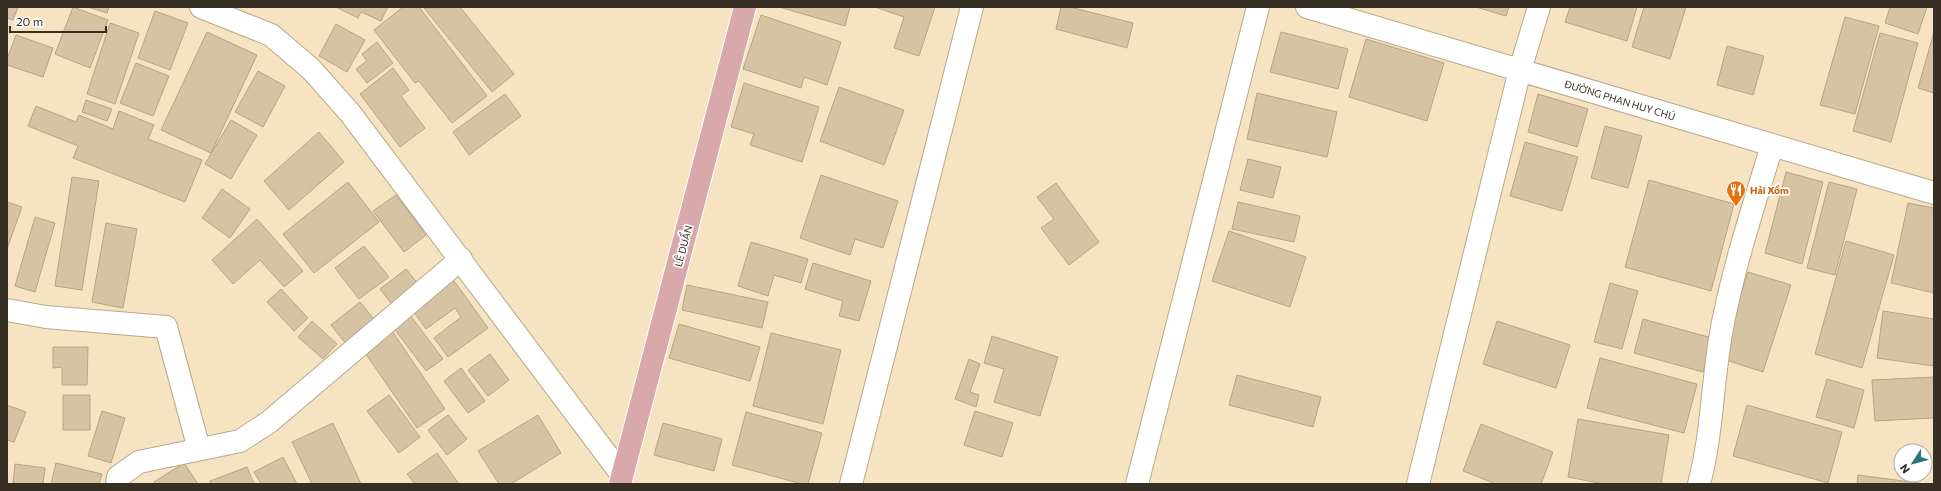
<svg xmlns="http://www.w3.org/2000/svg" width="1941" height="491" font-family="Commissioner,sans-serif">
	<rect width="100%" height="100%" fill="#f6e3c2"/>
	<!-- building -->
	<path fill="#d6c3a4" stroke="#b6a485" d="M7 7H18L13 20 7 18Z
		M73 7 108 20 90 68 55 54Z
		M88 7H109L107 13Z
		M336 7H388L381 21 361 12 358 18Z
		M403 7H419L487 96 452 123 419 81 415 83 374 30Z
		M460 7 514 74 492 92 424 8Z
		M779 7H850L845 26Z
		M875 7H935L919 56 894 48 904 17Z
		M1061 7H1070L1133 23 1127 48 1056 29Z
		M1476 7H1509L1506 16Z
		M1570 7H1637L1627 41 1565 22Z
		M1644 7H1686L1670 59 1632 47Z
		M1890 7H1927L1918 34 1885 23Z
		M155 11 188 23 170 70 138 58Z
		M761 15 841 42 827 85 804 77 801 88 743 69Z
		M1845 17 1879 26 1855 114 1820 105Z
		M110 23 139 33 115 104 87 94Z
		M336 24 365 40 347 72 319 56Z
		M207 32 257 55 211 153 161 130Z
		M1281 32 1348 49 1338 89 1270 72Z
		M1934 32V93L1918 88Z
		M1880 33 1918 43 1891 142 1853 131Z
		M16 35 53 48 43 77 7 65V59Z
		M1366 39 1444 63 1427 121 1349 97Z
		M377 42 393 63 367 83 356 69 367 61 362 54Z
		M1727 46 1764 56 1753 95 1717 85Z
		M136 63 169 76 153 116 120 103Z
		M393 68 409 90 401 96 425 128 400 147 360 94Z
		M258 71 285 86 263 127 235 112Z
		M744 83 819 107 802 162 750 145 754 134 731 127Z
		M839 87 904 110 884 165 820 141Z
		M1257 93 1337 112 1327 157 1247 139Z
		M505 94 521 116 469 155 453 132Z
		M1538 94 1588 109 1577 147 1528 132Z
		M86 100 112 109 107 121 82 112Z
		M36 106 76 122 79 115 113 129 119 111 154 125 148 139 202 160 185 202 73 158 78 146 28 126Z
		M231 120 257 135 231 179 205 164Z
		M1605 126 1642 136 1628 188 1591 178Z
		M319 132 344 162 289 210 264 181Z
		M1525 142 1578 157 1562 211 1510 196Z
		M1248 159 1281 167 1273 198 1240 190Z
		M1786 172 1823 182 1802 264 1765 253Z
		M821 175 898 201 883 248 855 239 850 255 800 238Z
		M72 177 99 181 82 290 55 286Z
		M1649 180 1734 204 1711 291 1625 267Z
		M348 182 379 222 314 273 283 234Z
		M1829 182 1857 189 1835 275 1807 268Z
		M1056 183 1099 242 1069 265 1041 228 1054 219 1037 197Z
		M222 189 250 209 230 238 202 218Z
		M396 195 426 235 404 252 373 211Z
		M7 202 22 207 7 249Z
		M1238 202 1300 216 1294 242 1232 229Z
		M1908 203 1934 208V293L1891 283Z
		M35 217 55 223 35 292 15 286Z
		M257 219 303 271 284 287 260 260 233 284 212 260Z
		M106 223 137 229 123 308 92 302Z
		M1229 231 1306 257 1290 307 1212 281Z
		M1846 241 1894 255 1862 368 1815 354Z
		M751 242 808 259 801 283 774 275 768 296 738 286Z
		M364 246 389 277 359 299 335 268Z
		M813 263 871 281 859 321 839 316 843 301 805 289Z
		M406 269 420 286 394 307 380 289Z
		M1748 272 1791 285 1763 372 1720 358Z
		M452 278 488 328 448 357 434 338 461 317 455 308 426 329 411 308Z
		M1610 283 1638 291 1622 349 1594 342Z
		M687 285 768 302 762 328 682 310Z
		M281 289 308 318 294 331 267 302Z
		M360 302 376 322 347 345 331 325Z
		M1883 311 1934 319V366L1877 358Z
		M410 315 443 359 426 371 393 327Z
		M1643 319 1712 338 1703 372 1634 353Z
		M312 321 337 344 323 359 298 337Z
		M1497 321 1570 345 1556 388 1483 364Z
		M679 324 760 347 750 381 669 358Z
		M392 331 445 409 417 428 363 350Z
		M771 333 841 350 823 424 753 406Z
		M992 336 1058 357 1040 416 994 402 1004 369 984 363Z
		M53 347H88L87 385H62V367L53 368Z
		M490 354 509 380 488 396 468 370Z
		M1600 358 1697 384 1684 433 1587 408Z
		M969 359 980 364 970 392 979 395 976 407 955 399Z
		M461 368 485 401 468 413 444 381Z
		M1237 375 1321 397 1313 427 1229 405Z
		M1934 377V418L1875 421 1872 380Z
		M1827 379 1864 390 1854 428 1816 417Z
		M63 395H90V430H63Z
		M389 395 420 437 399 453 367 411Z
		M7 405 26 412 14 442 7 440Z
		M1747 405 1842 432 1828 483 1733 456Z
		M102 411 125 418 111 463 88 456Z
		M975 411 1013 423 1002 457 964 445Z
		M746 412 822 433 808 484H802L732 465Z
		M448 415 467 439 447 455 428 430Z
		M538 415 561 453 511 484H499L478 451Z
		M1578 419 1669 435 1661 484H1604L1568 477Z
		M333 423 361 484H312L292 442Z
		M663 423 722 439 714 471 654 455Z
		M1481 424 1553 452 1541 484H1496L1463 471Z
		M437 453 459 484H415L407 474Z
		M283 457 297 484H261L254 472Z
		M56 463 102 474 99 484H51Z
		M184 463 198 484H156L154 482Z
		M15 464 45 468 43 484H13Z
		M247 467 254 484H211L210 481Z
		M1858 475 1926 484H1857Z"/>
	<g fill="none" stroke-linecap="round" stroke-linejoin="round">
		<!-- minor casing -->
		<g stroke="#baa889" stroke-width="24">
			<path id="minor" d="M201 7 271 35 311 69 350 113 622 475
				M1307 7 1934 193
				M7 310 46 317 166 327 199 449
				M117 484 118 477 139 462 240 441 269 422 461 259
				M851 484 972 7
				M1137 484 1258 7
				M1418 484 1520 70 1539 7
				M1699 484C1714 428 1712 369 1725 313 1737 256 1755 201 1772 146"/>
		</g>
		<!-- major casing -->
		<g stroke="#fff" stroke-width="24">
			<path id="major" d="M620 484 745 7"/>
		</g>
		<!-- minor -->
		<use href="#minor" stroke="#fff" stroke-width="22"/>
		<!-- major -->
		<use href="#major" stroke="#d9a8aa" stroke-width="22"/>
	</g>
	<!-- icons -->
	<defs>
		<g id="restaurant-pin" transform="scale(1)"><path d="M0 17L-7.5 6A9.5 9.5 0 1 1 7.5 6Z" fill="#e8710a" stroke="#fff"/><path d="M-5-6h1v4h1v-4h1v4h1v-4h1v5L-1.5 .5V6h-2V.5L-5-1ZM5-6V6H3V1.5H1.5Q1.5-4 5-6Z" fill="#fff"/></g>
	</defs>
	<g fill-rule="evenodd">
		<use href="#restaurant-pin" x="1736" y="190"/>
	</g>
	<g text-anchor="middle" stroke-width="3.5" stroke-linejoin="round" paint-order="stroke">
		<!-- street labels -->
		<g font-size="10" fill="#372f23" stroke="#fff">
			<text transform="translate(1620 100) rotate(17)" y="4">ĐƯỜNG PHAN HUY CHÚ</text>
			<text transform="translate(683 246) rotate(-75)" y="4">LÊ DUẨN</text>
		</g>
		<!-- food labels -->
		<g font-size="10" font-weight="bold" fill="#c56008" stroke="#fff" text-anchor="start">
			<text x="1750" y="194">Hải Xồm</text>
		</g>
	</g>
	<!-- border -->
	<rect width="1941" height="491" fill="none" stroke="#372f23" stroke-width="16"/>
	<!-- north arrow -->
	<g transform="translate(1913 463) rotate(234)"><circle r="19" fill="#ffffff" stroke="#afaca7"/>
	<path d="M0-3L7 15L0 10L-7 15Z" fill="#2d7380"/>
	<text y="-6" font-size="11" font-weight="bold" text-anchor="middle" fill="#372f23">N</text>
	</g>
	<!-- scale -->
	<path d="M10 26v6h96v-6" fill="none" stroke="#372f23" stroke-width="2"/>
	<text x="16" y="26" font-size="12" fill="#372f23" stroke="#ffffff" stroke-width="3" paint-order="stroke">20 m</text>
</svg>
